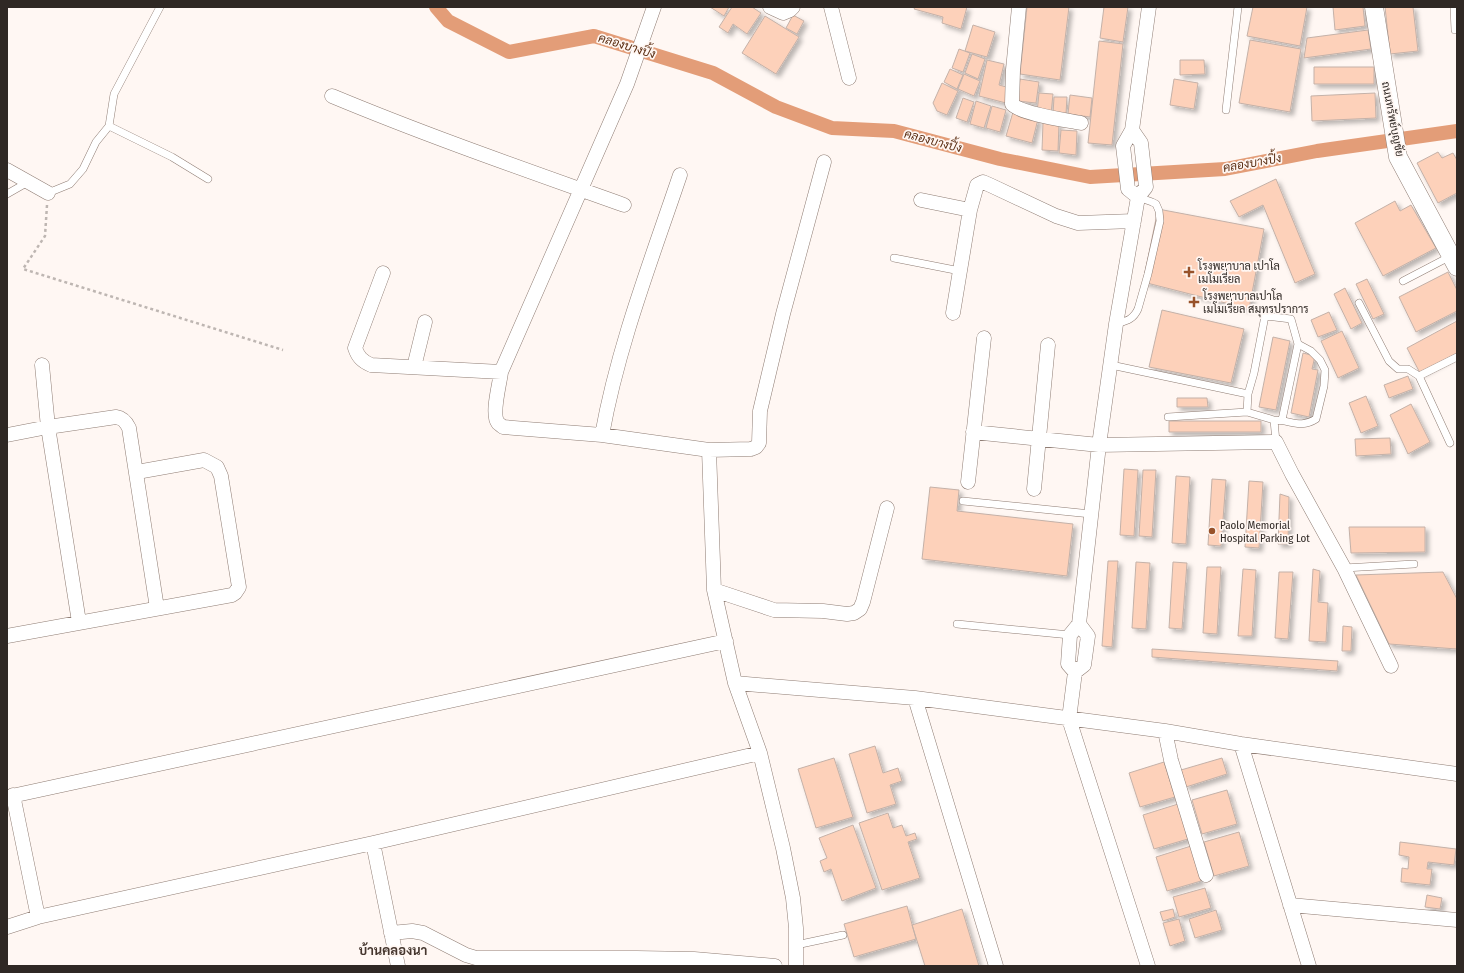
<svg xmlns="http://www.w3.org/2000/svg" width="1464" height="973" font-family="'Fira Sans Condensed',Sarabun,sans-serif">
	<defs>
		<filter id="shadow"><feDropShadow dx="3.5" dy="3.5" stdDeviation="2" flood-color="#0004"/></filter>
	</defs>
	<rect width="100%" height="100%" fill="#fff7f3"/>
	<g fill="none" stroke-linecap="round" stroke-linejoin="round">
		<!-- canal -->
		<path stroke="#e39d78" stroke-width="14" d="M436 7 448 21 509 52 594 36 713 73 776 107 832 128 894 131 1000 159 1090 177 1225 169 1317 151 1457 131"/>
	</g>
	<!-- building -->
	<path fill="#fdd1ba" stroke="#c4b1a8" filter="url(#shadow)" d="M710 7H729L724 16Z
		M732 7H752L761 13 747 34 733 24 728 33 719 27Z
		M915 7H967L961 29 942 23 943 17 914 9Z
		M1027 7H1069L1060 80 1020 74Z
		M1104 7H1128L1123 42 1100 38Z
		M1253 7H1307L1300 46 1247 36Z
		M1333 7H1363L1365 26 1335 30Z
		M1385 7H1413L1418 51 1390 54Z
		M793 15 804 21 797 34 786 28Z
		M765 16 799 37 776 74 742 53Z
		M973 25 995 32 987 57 965 51Z
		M1368 30 1371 49 1304 58 1307 38Z
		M1250 40 1301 49 1290 112 1239 103Z
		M1099 41 1123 44 1112 145 1088 143Z
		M959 49 970 53 963 72 952 68Z
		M972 54 985 59 978 79 965 73Z
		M987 60 1004 64 999 85 1010 88 1006 103 979 96Z
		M1180 60H1204L1205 74 1180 75Z
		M1314 67H1374V84H1314Z
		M950 69 963 75 957 89 944 82Z
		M964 74 980 81 974 96 958 89Z
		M1020 79 1039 82 1036 103 1017 101Z
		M1174 79 1198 83 1194 109 1170 105Z
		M942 83 958 91 947 115 937 111 933 103Z
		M1039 93 1053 94 1051 114 1037 113Z
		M1375 93 1376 118 1312 121 1311 96Z
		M1070 95 1092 98 1090 117 1068 114Z
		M1054 97H1067L1066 114H1053Z
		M963 98 974 102 967 122 956 118Z
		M976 101 991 106 984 128 970 124Z
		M992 106 1006 110 1000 132 986 128Z
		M1013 112 1038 119 1032 143 1006 136Z
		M1043 122 1059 123 1058 151 1042 150Z
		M1061 130 1077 131 1076 155 1059 153Z
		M1438 152 1442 158 1453 153 1457 160V193L1438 203 1417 163Z
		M1276 179 1315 274 1295 283 1263 205 1239 217 1230 201Z
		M1395 201 1400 211 1411 205 1436 248 1383 276 1355 223Z
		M1158 209 1264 229 1249 309 1143 282Z
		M1448 272 1457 290V311L1416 332 1399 297Z
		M1367 279 1384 314 1373 319 1356 284Z
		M1345 288 1362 323 1351 329 1334 294Z
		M1162 310 1244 329 1231 383 1149 367Z
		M1329 312 1337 330 1318 337 1311 320Z
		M1457 321V353L1420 373 1407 348Z
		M1342 331 1359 368 1338 378 1321 341Z
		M1273 337 1290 341 1276 410 1259 407Z
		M1303 353 1315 356 1312 369 1318 370 1309 417 1291 413Z
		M1408 376 1413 389 1389 398 1384 385Z
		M1366 396 1378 426 1361 433 1349 403Z
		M1177 398H1207L1208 407H1177Z
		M1411 404 1430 442 1408 454 1390 415Z
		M1169 421H1261V432H1169Z
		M1390 438 1391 454 1356 456 1355 439Z
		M1124 469 1138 470 1134 536 1120 535Z
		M1143 470H1156L1152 537 1139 536Z
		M1176 476 1190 477 1186 544 1172 543Z
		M1212 479 1226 480 1221 546 1208 545Z
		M1249 481 1263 482 1259 548 1245 547Z
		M930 487 959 490 957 511 1073 524 1067 576 922 559Z
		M1280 494 1289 497 1288 544H1278Z
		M1349 527H1425V552L1351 553Z
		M1108 561H1118L1112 647 1102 646Z
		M1136 562 1150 563 1146 629 1132 628Z
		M1173 562 1187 563 1182 629 1169 628Z
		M1207 567H1221L1217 634 1203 633Z
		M1243 569 1256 570 1252 636H1238Z
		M1313 569 1320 571 1318 602 1328 603 1326 642 1309 641Z
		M1279 572H1293L1288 639 1275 638Z
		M1443 572 1457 599V649L1389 644 1356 575Z
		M1343 626 1352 627 1351 651H1342Z
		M1152 649 1338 661 1337 671 1152 657Z
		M875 746 883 773 898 768 902 781 890 785 896 804 867 813 849 754Z
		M834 758 853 817 816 828 798 769Z
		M1222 758 1227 774 1186 787 1181 770Z
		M1164 762 1175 797 1140 807 1129 773Z
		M1227 790 1237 824 1202 834 1192 800Z
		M1178 804 1188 839 1154 849 1143 815Z
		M888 813 893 828 902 825 906 836 915 833 917 839 908 842 920 878 882 890 859 823Z
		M853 825 876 888 842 901 831 869 824 872 820 861 827 858 819 838Z
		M1239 832 1249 866 1214 876 1204 842Z
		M1400 842 1456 849 1454 865 1428 862 1427 869H1432L1430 885 1401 882 1402 868 1408 869 1409 857 1399 855Z
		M1191 846 1201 881 1167 891 1156 857Z
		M1205 888 1211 908 1179 917 1173 897Z
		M1427 895 1442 898 1440 909 1425 907Z
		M907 906 916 939 854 957 844 924Z
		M962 909 979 966H925L912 925Z
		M1173 909 1175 917 1163 921 1160 912Z
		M1216 910 1222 930 1195 938 1189 919Z
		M1179 919 1185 941 1170 946 1163 923Z"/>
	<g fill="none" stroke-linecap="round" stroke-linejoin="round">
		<!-- service casing -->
		<g stroke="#8f7d74" stroke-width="8">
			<path id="service" d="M160 7 114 94 109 126 172 157 208 179
				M1454 7 1455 30
				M1226 110 1238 7
				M48 193 70 184 83 169 96 142 109 126
				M7 194 28 182
				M894 258 960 271
				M1403 281 1451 256
				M1359 303 1389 361 1398 369H1408L1419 376 1457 357
				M1116 324C1126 321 1133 320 1138 309L1148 274 1160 221 1159 211 1156 204 1152 202 1138 197
				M1111 365 1248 394 1254 373 1265 316 1291 319 1298 344 1311 351 1320 360 1325 370 1324 386 1316 419C1300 429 1291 420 1274 420
				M1419 376 1450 443
				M1247 412 1248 394
				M1168 417 1247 412 1274 420 1276 442
				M1282 420 1298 344
				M963 501 1091 514
				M1344 568 1414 564
				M957 624 1070 635
				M796 945 843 935"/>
		</g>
		<!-- minor casing -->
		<g stroke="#8f7d74" stroke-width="15">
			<path id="minor" d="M654 7 627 84 501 372C500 383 491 414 498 423 499 424 502 426 503 427L602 435 709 450 751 449 756 447 759 443 760 411 783 314 824 162
				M770 7 783 13 790 10 793 7
				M831 7 849 78
				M1019 7 1013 70 1012 104C1021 114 1066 120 1081 123
				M332 96C428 136 526 170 624 205
				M7 170 48 193
				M1138 197 1128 189 1123 146 1132 130 1149 7
				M921 200 970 210
				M383 273 355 348C358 357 362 361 371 365L501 372
				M953 313 970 210 977 185 983 182 992 186 1056 216 1078 223 1134 221
				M42 365 48 427 79 622
				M414 367 425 322
				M973 432 1099 445 1276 442 1292 474 1344 568 1391 666
				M7 435 48 427 116 417C123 418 126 422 129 428L157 608
				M602 435C618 346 651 261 680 175
				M709 450 714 590 735 683 760 753 783 848 793 898 796 928V966
				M968 482 984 338
				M1034 489 1048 345
				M714 590 774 610 823 611 847 614 854 613 860 609 863 602 887 508
				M1079 624 1088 636 1084 665 1075 672 1069 719 1148 966
				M7 636 232 595 235 593 239 587 221 476 217 467 204 460 137 472
				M1075 672 1068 664 1070 635 1079 624 1099 445 1116 324 1138 197 1146 187 1141 143 1132 130
				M735 683 915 698 1165 731 1241 744 1457 774
				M915 698 996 966
				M1165 731 1171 760 1206 875
				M1241 744 1309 966
				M13 795 38 917
				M7 797 726 641
				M373 843 398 966
				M1290 905 1457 920
				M7 927 38 917 373 843 760 753
				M391 933 412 931 423 933 466 955 476 958H637L694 959 775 966"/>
		</g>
		<!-- tertiary casing -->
		<g stroke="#8f7d74" stroke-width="19">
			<path id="tertiary" d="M1374 7 1398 157 1457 267"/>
		</g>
		<!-- path -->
		<path stroke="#beb6b2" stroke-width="2.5" stroke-dasharray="3 3" stroke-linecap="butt" d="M47 205 45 236 23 269 283 350"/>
		<!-- service -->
		<use href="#service" stroke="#fff" stroke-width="7"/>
		<!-- minor -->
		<use href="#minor" stroke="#fff" stroke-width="14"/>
		<!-- tertiary -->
		<use href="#tertiary" stroke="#fff" stroke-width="18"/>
	</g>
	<!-- markers -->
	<g fill="#98522a" stroke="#fff7f3" stroke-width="1.5">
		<path d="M1187 266h4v4h4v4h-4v4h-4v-4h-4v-4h4z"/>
		<path d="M1192 296h4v4h4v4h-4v4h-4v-4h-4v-4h4z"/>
		<circle cx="1212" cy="531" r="4"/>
	</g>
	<g text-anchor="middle" stroke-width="3.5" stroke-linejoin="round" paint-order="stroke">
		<!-- street labels -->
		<g font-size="11" fill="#2f2824" stroke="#fff7f3">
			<text transform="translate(1393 119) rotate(79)" y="4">ถนนทรัพย์บุญชัย</text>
		</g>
		<!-- poi labels -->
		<g font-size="11" fill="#2f2824" stroke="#fff7f3" text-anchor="start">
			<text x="1198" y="270">โรงพยาบาล เปาโล<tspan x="1198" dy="13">เมโมเรี่ยล</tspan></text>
			<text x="1203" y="300">โรงพยาบาลเปาโล<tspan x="1203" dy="13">เมโมเรี่ยล สมุทรปราการ</tspan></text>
			<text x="1220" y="529">Paolo Memorial<tspan x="1220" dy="13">Hospital Parking Lot</tspan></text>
		</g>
		<!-- water labels -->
		<g font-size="12" font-style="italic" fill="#5b2e13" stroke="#fff7f3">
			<text transform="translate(627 46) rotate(17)" y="4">คลองบางปิ้ง</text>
			<text transform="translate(933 141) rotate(15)" y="4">คลองบางปิ้ง</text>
			<text transform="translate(1252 163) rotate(-10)" y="4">คลองบางปิ้ง</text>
		</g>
		<!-- quarter labels -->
		<g font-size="13" font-weight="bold" fill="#45362e" stroke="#fff7f3">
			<text x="393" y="955">บ้านคลองนา</text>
		</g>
	</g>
	<!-- border -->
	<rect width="1464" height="973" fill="none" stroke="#2f2824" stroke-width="16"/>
</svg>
